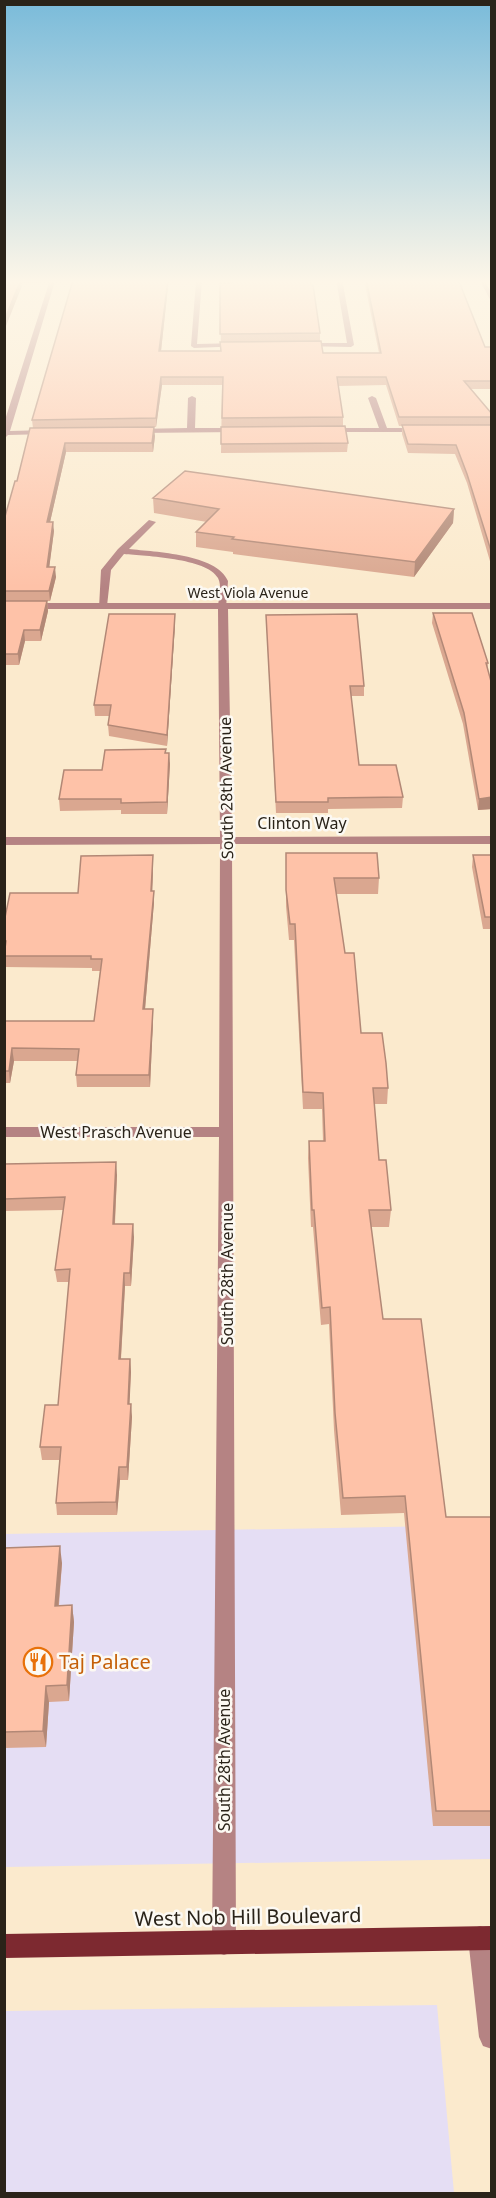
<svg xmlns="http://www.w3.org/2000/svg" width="496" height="2198" font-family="'Noto Sans',sans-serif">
	<rect width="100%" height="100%" fill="#fbeacd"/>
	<!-- commercial -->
	<path fill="#e5def4" d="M491 1525V1859L5 1867 4 1534Z
		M437 2005 454 2193H5V2011Z"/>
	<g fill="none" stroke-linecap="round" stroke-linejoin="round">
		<!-- service -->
		<path fill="#b58383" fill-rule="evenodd" d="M149 520 156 522 129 549C155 552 217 554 228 581L226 608 218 606C219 598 222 585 218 578 207 558 145 556 124 554L111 570 107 606 99 608 101 570 118 549Z"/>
		<!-- minor -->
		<path fill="#b58383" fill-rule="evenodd" d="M199 279 202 281 197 344 241 343 243 346 194 348 191 346 196 281Z
			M336 279H342L354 345 351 347 299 346 301 343H347Z
			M479 279 484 280 492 294V303Z
			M50 280 55 281 10 431 48 430 52 432 48 434 8 435 4 439V423Z
			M192 396 196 398 195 428H240L244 430 240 432 135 433 131 431 135 429 187 428 188 398Z
			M372 396 376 398 387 428H420L424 430 420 432H324V428H379L368 398Z
			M4 603H492V609H228L232 837 492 836V844H232L236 1943 233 1952 224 1955 215 1952 212 1943 219 1137H4V1127H219L220 844 4 845V837H220L218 609H4Z
			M480 1926 489 1929 492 1936V2049L483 2046 479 2037 468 1938 471 1929Z"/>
		<!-- tertiary -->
		<path fill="#b58383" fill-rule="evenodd" d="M148 279H253L256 281 146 282Z
			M289 279H387L388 280 287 282Z
			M437 279H492V282H439Z
			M4 280 91 279 94 281 4 284Z"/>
		<!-- primary -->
		<path fill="#7d2930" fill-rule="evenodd" d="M492 1926V1950L4 1958V1934Z"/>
	</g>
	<!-- wall -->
	<path fill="#daa790" d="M366 279 485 347H492V389H471L492 414V568L467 483 455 454 408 453 402 434V426H399L386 385 338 386 343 417V426L348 443 347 452 221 453 222 385H162L156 427 113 428 155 436 153 452H66L50 522 54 531 49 567 56 577 50 601H4V520L17 481 33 428 32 420 168 287 161 351H221L220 283 320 333V341L323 353H379L365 285Z
		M153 498 454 509 453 523 414 577 233 554V552L196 547V532L207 522 154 513Z
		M4 601H47L48 611 41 641H25L19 665H4Z
		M433 613 488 663 487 670 492 809 478 810 463 724 432 623Z
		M266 615 364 686V696H351L359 765 403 797 402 808 328 809V813H276Z
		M175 624 167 746 109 736 108 725 110 716H95L94 705Z
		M166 753 170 764 167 814H121V810L60 811 59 799 102 770Z
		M286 853 379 878 378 894H336L345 953 361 1033 388 1088 387 1104H374L379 1160 391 1210 389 1227H371L383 1319 446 1517H492V1826H433L404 1513 341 1515 334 1430 329 1324 321 1325 313 1227H311L308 1158 309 1141H323L322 1109H303L294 940H289L286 906Z
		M473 855H492V929H483L472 867Z
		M153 867 152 891H154V902L145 1009H153V1021L150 1087H77L76 1075 78 1061H14L10 1083H4V1021H94L100 971H92V968L4 967V922L78 893Z
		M4 1164 117 1175 115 1224 134 1237 131 1286H125L121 1359H130L131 1372 129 1404 132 1417 128 1480H120L117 1515H57L56 1503 60 1460H42L40 1447 58 1405 69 1282H57L55 1270 63 1210 4 1211Z
		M4 1548 62 1563 59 1605H72L74 1622 69 1701 49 1702 46 1747 4 1748Z"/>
	<!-- shaded-wall -->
	<path fill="#b28876" d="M21 279 22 286 4 331V321Z
		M168 280V287L160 360 159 351Z
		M161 377 162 385 156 427V418Z
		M154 427 155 436 153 452 152 443Z
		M65 443 66 452 48 531 47 522Z
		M454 509 453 523 414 577 415 562Z
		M53 522 54 531 48 577 47 567Z
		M55 567 56 577 50 601 49 591Z
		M47 601 48 611 41 641 40 630Z
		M175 614V624L167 746V735Z
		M24 630 25 641 19 665 18 654Z
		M169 753 170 764 167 814V802Z
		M492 797V809L478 810 479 799Z
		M153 855V867L152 902 151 891Z
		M154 891V902L144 1021 143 1009Z
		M153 1009V1021L150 1087 149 1075Z
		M12 1048 14 1061 10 1083 9 1071Z
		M116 1162 117 1175 114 1237 113 1224Z
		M133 1224 134 1237 131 1286 130 1273Z
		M124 1273 125 1286 120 1372 119 1359Z
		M130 1359 131 1372 129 1417 128 1404Z
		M131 1404 132 1417 128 1480 127 1467Z
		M119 1467 120 1480 117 1515 116 1502Z
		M60 1546 62 1563 57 1622 55 1606Z
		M72 1605 74 1622 69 1701 67 1685Z
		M46 1686 49 1702 46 1747 43 1731Z"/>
	<!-- building -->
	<path fill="#fec2a8" stroke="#b28876" stroke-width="1.5" d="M4 279H21L4 321Z
		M235 279H309L311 285H313L320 333 220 334V283H231Z
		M366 279H458L485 347H492V381H464L492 414V417H399L386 377H337L343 417 222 418 223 377H161L156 418 32 420 73 280H168L159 351H221L220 342 321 341 323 353H381Z
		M402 425H492V554L467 474 456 445 408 444Z
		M345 426 348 443 221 444V427Z
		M154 427 152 443H65L47 522H53L47 567H55L49 591H4V520L15 481H17L30 428Z
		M185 471 454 509 415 562 232 539 234 537 196 532 219 509 153 498Z
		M4 601H47L40 630H24L18 654H4Z
		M433 613H472L488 663H486L492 685V797L479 799 464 713Z
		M109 614H175L167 735 108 725 111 705H94Z
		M357 614 364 686H350L359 765H396L403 797 328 798V802H276L266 615Z
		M166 749 165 753H169L167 802 121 803V799H59L64 770H102L105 750Z
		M286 853H377L379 878H334L345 953H354L361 1033H382L386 1063 388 1088H373L379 1160H386L391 1210H369L383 1319H421L446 1517H492V1811H436L405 1496 343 1498 335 1413 330 1307 322 1308 314 1210H312L309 1141H325L323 1093 303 1092 295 924H290L286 890Z
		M153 855 151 891H154L143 1009H153L149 1075H76L79 1049 12 1048 9 1071H4V1021H94L102 959H91V956H4L6 941H4V922L10 893H78L81 856Z
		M473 855H492V917H485Z
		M116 1162 113 1224H133L130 1273H124L119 1359H130L128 1404H131L127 1467H119L116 1502 56 1503 61 1447H40L45 1405H58L70 1269 55 1270 65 1197 4 1199V1164Z
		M60 1546 55 1606 72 1605 67 1685 46 1686 43 1731 4 1732V1548Z"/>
	<!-- sky -->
	<linearGradient id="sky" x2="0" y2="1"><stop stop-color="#7abbda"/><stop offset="0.48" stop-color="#fdf6e8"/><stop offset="1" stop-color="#fdf6e8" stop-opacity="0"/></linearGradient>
	<rect width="496" height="587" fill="url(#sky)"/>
	<!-- icons -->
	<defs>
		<g id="restaurant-ring" transform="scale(1.5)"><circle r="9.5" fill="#fcf9f3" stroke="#e8710a" stroke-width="1.5"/><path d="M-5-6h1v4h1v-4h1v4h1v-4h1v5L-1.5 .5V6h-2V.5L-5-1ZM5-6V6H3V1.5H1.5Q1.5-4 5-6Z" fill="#e8710a"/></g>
	</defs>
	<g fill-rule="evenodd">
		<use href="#restaurant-ring" x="38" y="1662"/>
	</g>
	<g text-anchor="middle" stroke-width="5" stroke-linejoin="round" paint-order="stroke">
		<!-- far-street labels -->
		<g font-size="14" fill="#2a2319" stroke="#fcf9f3">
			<text x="248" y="598">West Viola Avenue</text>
		</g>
		<!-- street labels -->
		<g font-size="16" fill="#2a2319" stroke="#fcf9f3">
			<text transform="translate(226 788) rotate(-91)" y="6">South 28th Avenue</text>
			<text x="302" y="829">Clinton Way</text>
			<text x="116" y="1138">West Prasch Avenue</text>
			<text transform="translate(227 1274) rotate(-90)" y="6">South 28th Avenue</text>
			<text transform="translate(224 1760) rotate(-90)" y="6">South 28th Avenue</text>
		</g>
		<!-- near-food labels -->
		<g font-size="20" fill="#c56008" stroke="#fcf9f3" text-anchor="start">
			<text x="59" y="1669">Taj Palace</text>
		</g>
		<!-- near-street labels -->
		<g font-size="20" fill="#2a2319" stroke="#fcf9f3">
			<text transform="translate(248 1917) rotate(-1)" y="7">West Nob Hill Boulevard</text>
		</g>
	</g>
	<!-- border -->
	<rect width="496" height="2198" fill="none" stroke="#2a2319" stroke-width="12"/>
</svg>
